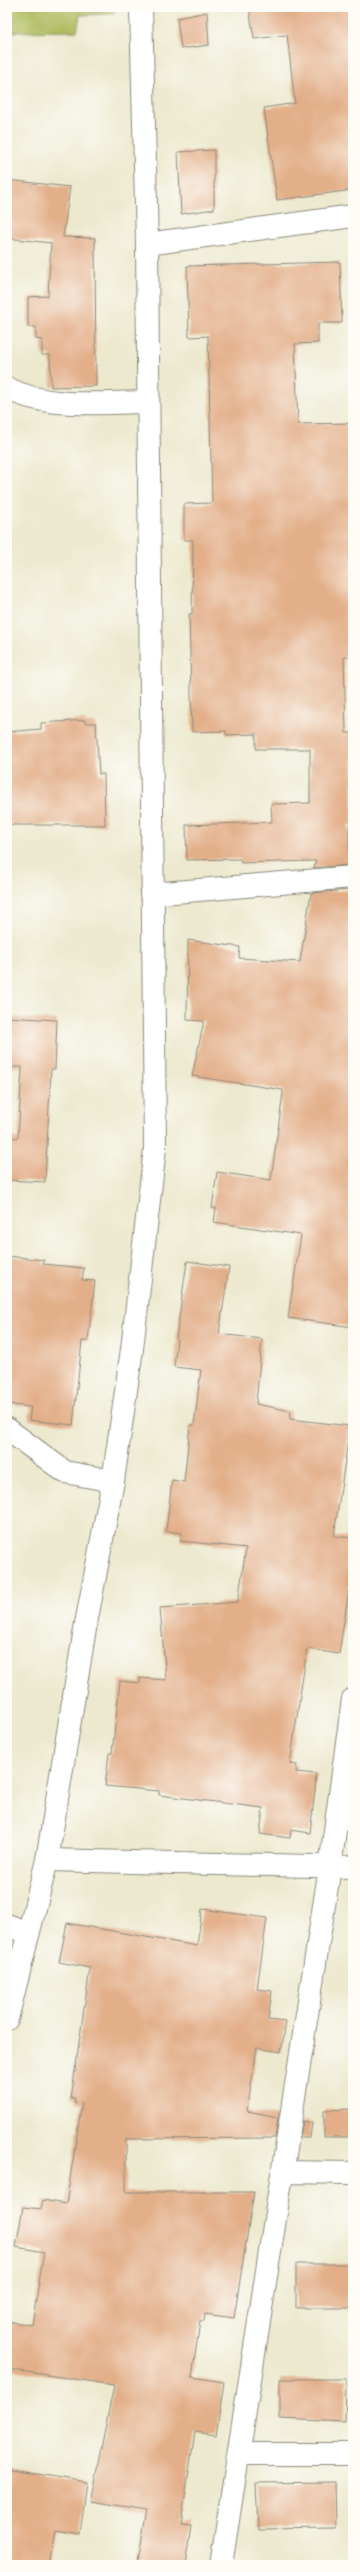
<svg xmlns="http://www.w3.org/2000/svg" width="360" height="2572" font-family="Delius,sans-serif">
	<rect width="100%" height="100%" fill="#fdfcf7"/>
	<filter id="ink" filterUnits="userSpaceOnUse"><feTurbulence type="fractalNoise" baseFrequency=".025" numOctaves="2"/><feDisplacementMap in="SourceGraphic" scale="8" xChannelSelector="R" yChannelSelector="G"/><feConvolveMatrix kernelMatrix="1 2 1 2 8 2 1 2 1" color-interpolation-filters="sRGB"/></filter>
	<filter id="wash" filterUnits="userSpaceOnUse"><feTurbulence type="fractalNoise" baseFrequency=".012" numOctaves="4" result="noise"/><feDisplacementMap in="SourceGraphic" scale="16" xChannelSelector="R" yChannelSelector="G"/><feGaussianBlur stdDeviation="0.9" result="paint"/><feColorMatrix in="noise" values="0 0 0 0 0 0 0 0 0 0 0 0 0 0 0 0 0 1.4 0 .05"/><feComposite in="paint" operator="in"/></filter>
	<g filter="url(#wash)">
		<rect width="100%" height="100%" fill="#ede9cf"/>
		<!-- green -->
		<path fill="#afbc5e" stroke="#6d7444" d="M7 7H114V14L80 15 77 31 7 32Z"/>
		<g id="blocks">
			<!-- building -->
			<path fill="#e3af89" d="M249 7H353V190L277 200 264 108 295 103 287 35 254 39Z
				M207 12 209 45 181 49 177 18Z
				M214 150V209L181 214 178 152Z
				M7 180 70 187 63 237 95 238 96 386 51 387 50 355H42V340L36 339V327H28V297L48 296 51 243 7 238Z
				M340 262 342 323H318V343L295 344 298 424 353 423V657H344L346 733H353V825H349V865L314 868 316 861 241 863 240 859 187 860 186 825 272 822 271 804 310 803V749H256V734L226 735V731L192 732 189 614H192L193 540H184V504L212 503 208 336 189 337 187 266Z
				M85 720V723H96L99 774H104L105 825H7V732L41 729V723Z
				M349 890V903L353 904V1327L288 1318 301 1235 214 1222 216 1208H212L217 1172 271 1180 283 1093V1090L192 1076 204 1021 187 1020 188 940 240 947 239 958 300 962 311 893Z
				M7 1017 57 1020 55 1069H51L45 1182 7 1180V1137L18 1138 22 1067H7Z
				M7 1256 44 1260 43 1264 84 1268 82 1280 95 1281 88 1341H82L73 1425 29 1420 31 1407 7 1404Z
				M187 1261 229 1267 219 1334 262 1339 256 1404 291 1411 290 1419 350 1426 334 1536 353 1538V1562L339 1654 307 1649 290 1764 297 1765 296 1772 316 1774 315 1790 310 1833 291 1830 290 1838 260 1834 263 1808 159 1795V1791L105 1786 109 1753H112L120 1681 140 1683V1678L166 1680 160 1608 238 1602 246 1548 180 1541 182 1533 166 1531 172 1480 184 1482 190 1425H194L201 1370 174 1367 177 1339H176Z
				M202 1909 267 1918 257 1989 272 1991 268 2020 286 2022 281 2052 257 2048 247 2111 278 2117 275 2138 126 2139V2192H254L234 2318 205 2314 204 2321H200L192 2377 224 2382 216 2435 195 2432 181 2523 191 2524 185 2565H137L147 2511 90 2502 114 2385 7 2369V2321L32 2325 44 2252 16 2247 23 2207 41 2209 43 2200 66 2204 82 2103 74 2102 75 2098H71L90 1968 59 1962 67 1923 197 1946Z
				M353 2109V2137H324V2110Z
				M303 2121 312 2123 310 2138H300Z
				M296 2264H353V2308H296Z
				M280 2379H346L345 2422 280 2419Z
				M7 2469 87 2482 80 2534 56 2530 50 2565 7 2561Z
				M335 2482 336 2528 258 2529 256 2483Z"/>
		</g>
	</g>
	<g filter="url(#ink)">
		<use href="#blocks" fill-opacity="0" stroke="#8c8a7d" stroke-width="1"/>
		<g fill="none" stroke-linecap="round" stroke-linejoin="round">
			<!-- street casing -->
			<g stroke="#8c8a7d" stroke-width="24">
				<path id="street" d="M147 244 353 216
					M7 388C48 410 104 402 148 402
					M151 894 353 877
					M7 1429 65 1472 113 1481
					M47 1860 353 1867
					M7 1925 28 1933
					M282 2172 353 2173
					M239 2454H353
					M221 2565 330 1867 353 1699"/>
			</g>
			<!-- secondary casing -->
			<g stroke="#8c8a7d" stroke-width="24">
				<path id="secondary" d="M7 2019 47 1860 85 1629 113 1481 132 1349 155 1148 147 244 141 7"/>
			</g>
			<!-- street -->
			<use href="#street" stroke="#fff" stroke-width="22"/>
			<!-- secondary -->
			<use href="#secondary" stroke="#fff" stroke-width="22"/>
		</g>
	</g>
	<!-- margin -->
	<rect width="360" height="2572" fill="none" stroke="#fdfcf7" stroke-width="24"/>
</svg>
